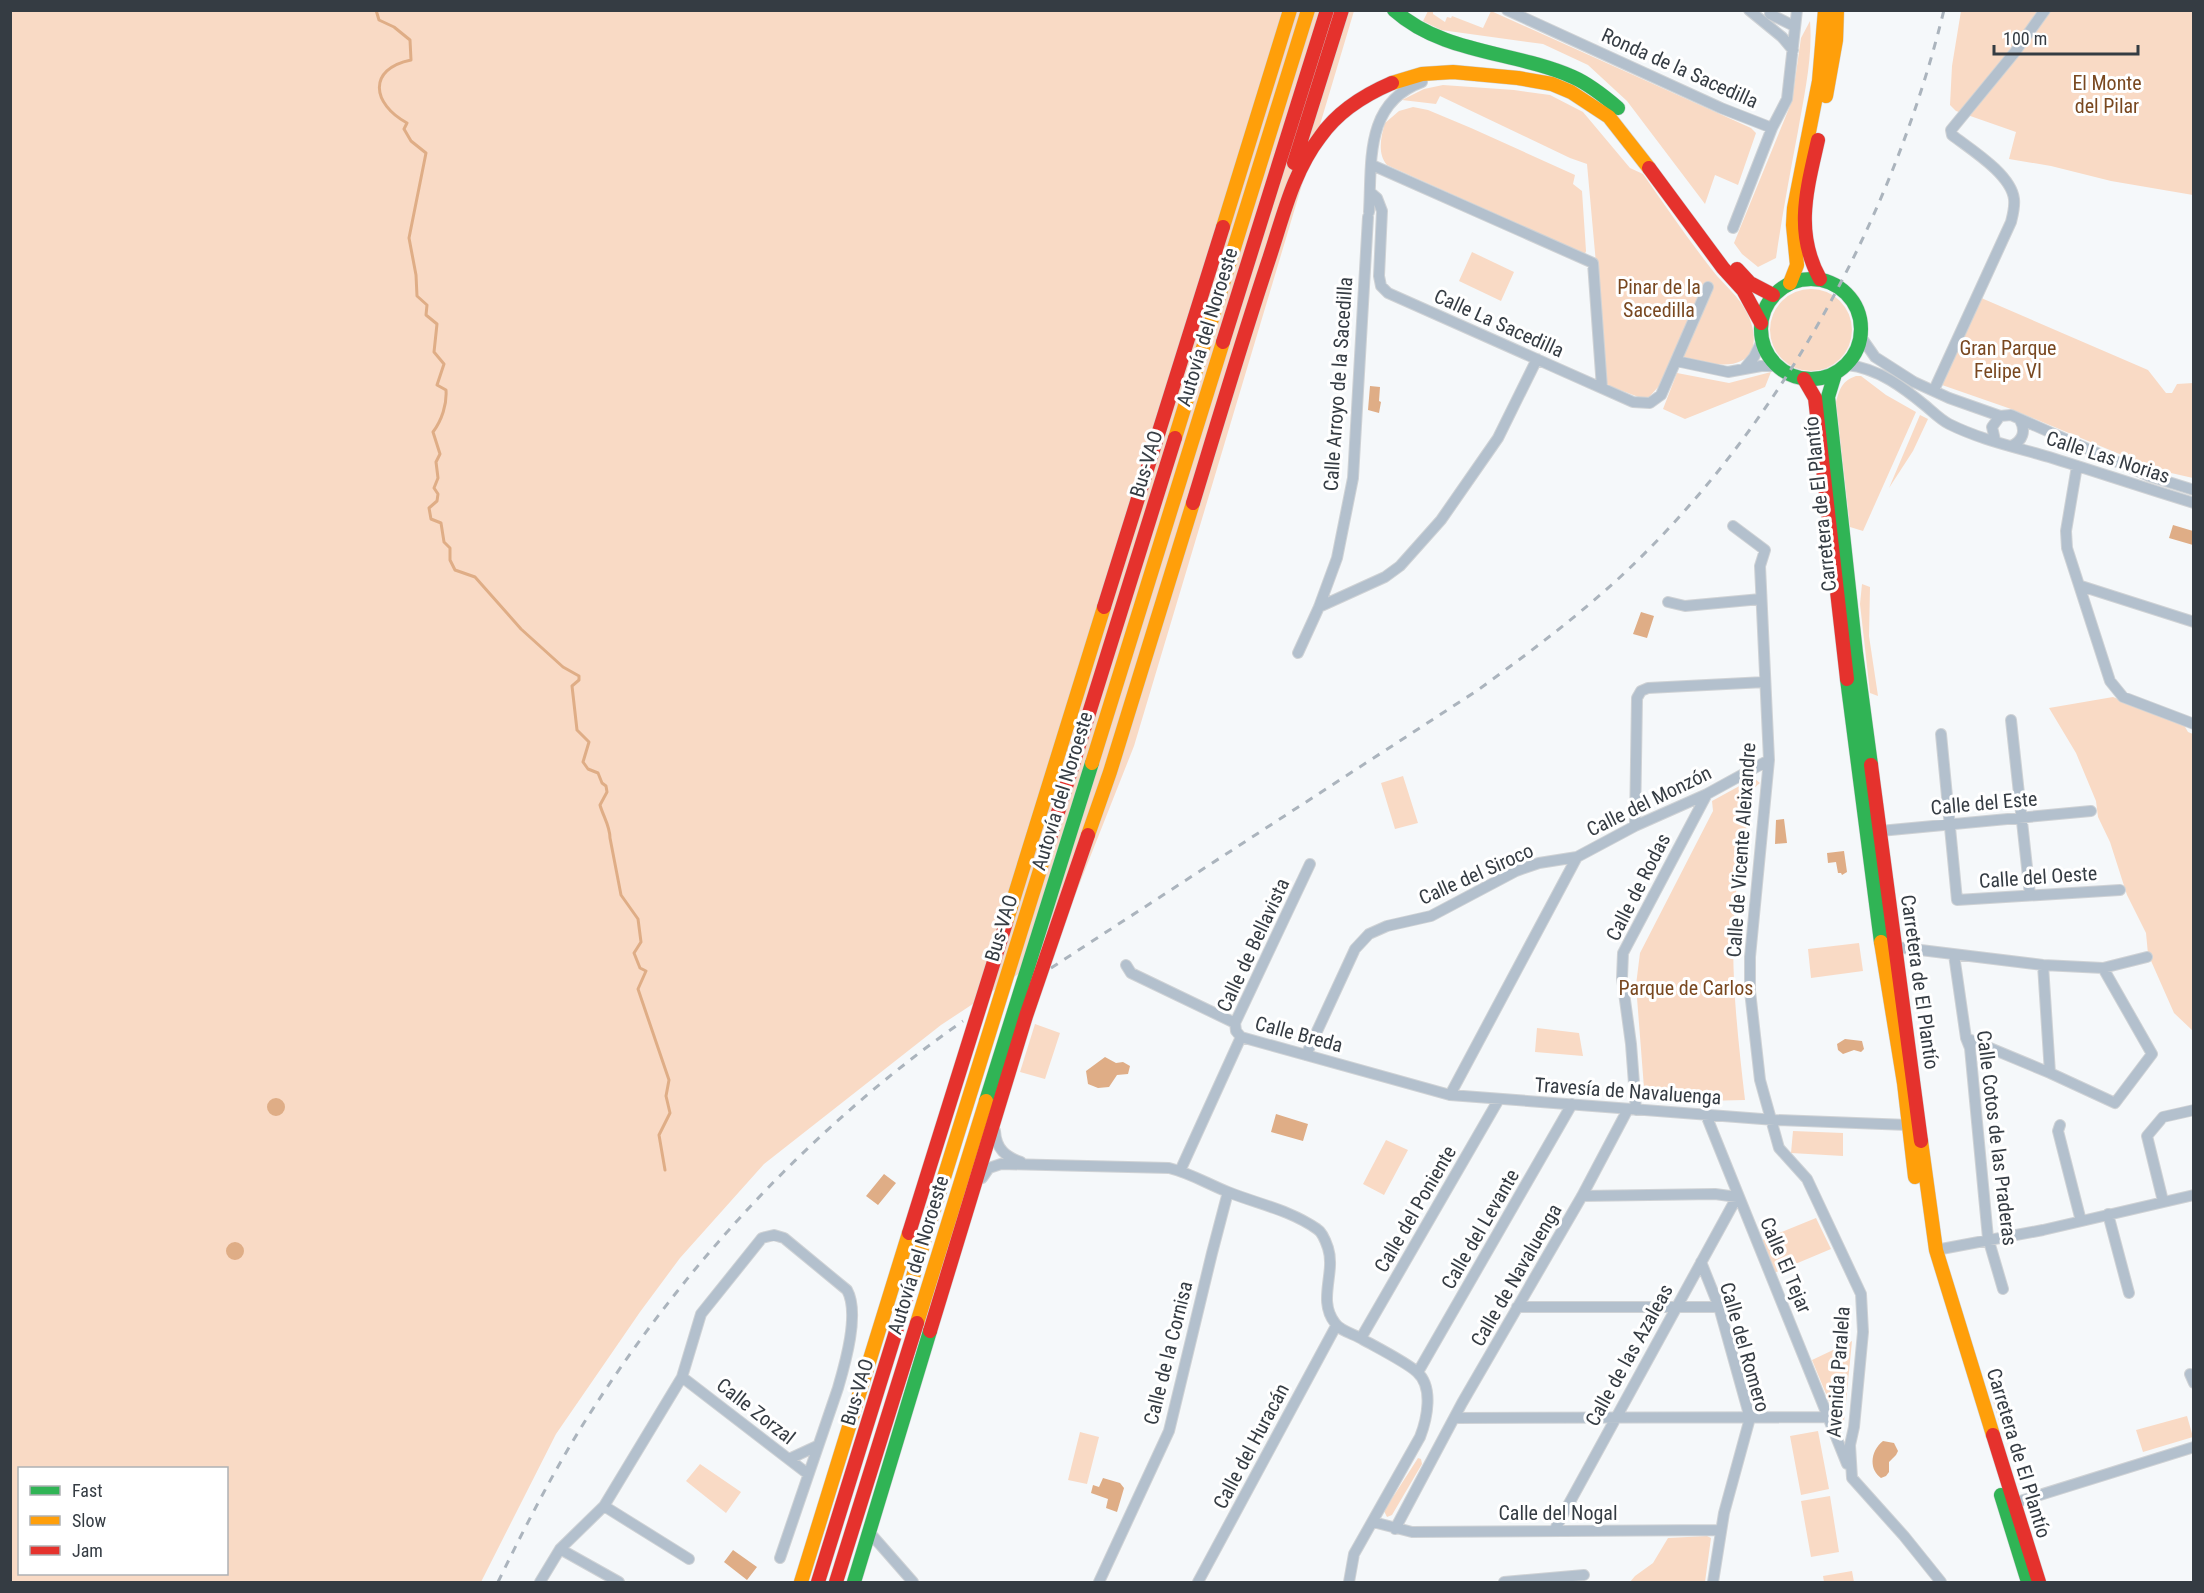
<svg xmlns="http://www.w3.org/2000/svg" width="2204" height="1593" font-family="'Roboto Condensed',sans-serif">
	<rect width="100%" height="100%" fill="#f5f8fa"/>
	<!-- green -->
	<path fill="#f9dac5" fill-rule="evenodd" d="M10 11H1354L1134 746 1053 951 941 1025 764 1164 680 1258 640 1312 556 1434 481 1582H11ZM20 1468H226V1574H20Z
		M1428 11H1433V14L1445 22 1447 17 1451 18 1452 16 1483 28 1491 11 1751 128 1756 133 1738 185 1715 175 1705 204 1627 101 1588 65 1543 44 1441 30 1423 21Z
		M1961 11H2193V195L2111 181 2051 166 2009 159 2016 132 1956 111 1950 105 1952 66Z
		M1810 21C1813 57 1804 96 1798 131 1790 173 1782 216 1776 258L1758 267 1742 254 1734 243 1792 101 1801 38Z
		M1443 85 1514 90 1550 95 1583 112 1630 168 1643 174C1666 207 1688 239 1713 271 1724 285 1739 296 1747 313 1755 328 1759 353 1741 361 1724 370 1692 359 1674 356L1660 385 1649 397 1641 398 1607 385 1587 164 1570 158 1440 96 1436 104 1402 100 1424 89Z
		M1413 107 1428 110 1471 128 1575 175 1573 184 1582 191 1586 251 1585 254 1387 165C1377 154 1381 136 1385 123L1399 111Z
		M1472 252 1514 272 1501 301 1459 281Z
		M1770 330a41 41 0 1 1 82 0a41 41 0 1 1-82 0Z
		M1979 297 2148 370 2166 393H2172L2177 384 2193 383V478L2158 470 2011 409 1942 385Z
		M1771 372 1765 387 1685 419 1663 409 1677 373 1729 383Z
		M1856 376H1861L1886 395 1916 412 1863 531 1850 527 1836 402C1840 388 1842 381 1856 376Z
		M1920 415 1928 419 1913 451 1889 488Z
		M1862 584 1870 587 1869 636 1878 696 1870 693 1860 604Z
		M2113 697 2184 725 2188 732 2193 734V1031L2174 1013 2148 954 2146 933 2127 895 2110 842 2098 817 2096 801 2076 753 2049 708Z
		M1403 776 1418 823 1395 829 1381 783Z
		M1754 778 1760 783 1753 789C1748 821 1741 853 1737 884 1728 956 1737 1029 1745 1100L1659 1102 1644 1088 1636 985 1640 953 1713 811 1712 801Z
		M1859 943 1863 971 1811 978 1808 949Z
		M1035 1024 1060 1033 1045 1079 1020 1072Z
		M1537 1028 1579 1033 1583 1056 1535 1052Z
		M1793 1131 1843 1133V1156L1791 1153Z
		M1386 1140 1408 1150 1384 1195 1363 1184Z
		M1816 1218 1831 1249 1774 1273 1760 1241Z
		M1852 1341 1844 1422 1838 1423 1812 1360Z
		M2001 1380 2013 1416 1999 1421 1988 1384Z
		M2187 1416 2193 1437 2143 1452 2136 1430Z
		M1818 1431 1829 1489 1801 1495 1790 1436Z
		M1080 1432 1099 1437 1087 1484 1068 1480Z
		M1418 1458 1421 1459 1422 1464 1392 1515 1387 1517 1384 1511Z
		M700 1464 741 1492 726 1513 686 1481Z
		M1830 1496 1839 1552 1811 1557 1801 1501Z
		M1707 1536 1711 1538 1705 1582H1630L1635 1576 1653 1563 1668 1538Z
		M1852 1571 1854 1582H1824L1823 1576Z"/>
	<!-- water -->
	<path fill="#dfad86" d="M1370 386 1380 387 1379 401 1381 402 1379 413 1368 410Z
		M2173 525 2193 531V545L2169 538Z
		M1641 612 1654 616 1647 638 1633 634Z
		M1784 819 1787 843 1775 844 1776 820Z
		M1844 851 1847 872 1842 875 1841 873H1838L1836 862 1828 863 1827 853Z
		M1845 1039 1862 1041 1864 1049 1861 1052 1854 1050 1843 1054 1838 1050 1837 1044Z
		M1105 1057 1116 1063 1123 1062 1130 1066 1128 1074 1117 1075 1109 1087 1098 1088 1088 1084 1086 1071Z
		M267 1107a9 9 0 1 1 18 0a9 9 0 1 1-18 0Z
		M1276 1114 1308 1124 1303 1141 1271 1132Z
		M884 1174 896 1183 878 1205 866 1196Z
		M226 1251a9 9 0 1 1 18 0a9 9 0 1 1-18 0Z
		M1883 1441 1894 1443 1898 1451 1896 1455 1889 1462V1472L1886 1476 1881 1478C1868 1469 1871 1450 1883 1441Z
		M1103 1478 1120 1483 1124 1488 1117 1512 1106 1508 1108 1499 1091 1493 1093 1485 1099 1487Z
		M733 1550 757 1567 747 1580 724 1562Z"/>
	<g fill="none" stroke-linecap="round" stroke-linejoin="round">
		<!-- stream -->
		<path stroke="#dfad86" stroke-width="3" d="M376 10 379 20 394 27 410 40 411 60C367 69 372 104 407 123L404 129 411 141 426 153 409 238 416 275 417 296 427 305 426 315 437 324 434 352 444 364 437 385 446 390C447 404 442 420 433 432L440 454 436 462 438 478 434 488 438 494 437 501 429 508 431 519 441 523 444 542 450 548V560L455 570 475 577 521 629 563 667 579 676V680L572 686 577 730 589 742 583 762 588 769 598 773 602 783 606 786 607 792 600 805C603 816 610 826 610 838L621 895 638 919 641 942 634 953 640 968 646 971 638 989 669 1080 666 1096 670 1113 659 1135 665 1170"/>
		<!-- street casing -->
		<g stroke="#cfd2d5" stroke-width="12">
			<path id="street" d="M1507 10 1721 108 1772 128
				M1749 10 1782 37 1793 50
				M1770 14 1794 26
				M1372 165 1593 263 1602 388
				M1370 192 1377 198 1382 211 1379 276 1381 286 1388 293 1633 402 1650 403 1661 395 1708 287
				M1369 212C1372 162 1364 103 1422 82
				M1733 228 1772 128 1787 99 1797 10
				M1861 337 1875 357 1914 382 1949 398 2000 416 2011 415 2149 476 2194 490
				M1676 361 1728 372 1761 366H1776
				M1847 365C1878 368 1904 388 1927 407 1934 413 1941 420 1949 424 1981 440 2015 447 2049 457 2097 472 2145 488 2194 503
				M1744 369 1754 357 1762 341
				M1934 390 2011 222C2013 214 2015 207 2014 199 2011 174 1970 149 1952 135L1951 130 2015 52 2045 10
				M1995 440 1992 427 2000 416
				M2011 446C2023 441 2026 431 2020 420
				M2077 466 2066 531 2067 548 2110 681 2123 697 2194 724
				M1733 526 1765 550 1760 566 1769 760 1750 957V991L1760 1080 1779 1148 1807 1179 1861 1294 1863 1332 1854 1427 1850 1445 1852 1478 1904 1536 1941 1582
				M2081 586 2194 622
				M1668 602 1685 606 1761 599
				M1319 607 1385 577 1400 566 1441 520 1498 438 1537 359
				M1298 653 1319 607 1337 558 1353 478 1368 217
				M2011 720 2030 895
				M1941 734 1957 900 2120 890
				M1635 826 1637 698 1641 691 1648 688 1765 682
				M1880 831 2091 811
				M1577 857 1635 826 1707 794 1769 760
				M1896 947 2043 965 2103 968 2147 957
				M1954 955 1966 1038 1970 1048 1988 1238 2003 1289
				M1126 965 1131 973 1235 1023
				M2043 965 2050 1073
				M1241 1037 1450 1095 1775 1120 1908 1125
				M1966 1038 2050 1073 2115 1103 2152 1054 2103 968
				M1306 1055 1355 949 1369 934 1387 926 1431 916 1516 871 1539 863 1577 857 1450 1095
				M1636 1110 1631 1044 1622 978 1623 953 1707 794
				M1706 1115 1847 1464
				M2060 1125 2058 1131 2081 1221
				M995 1131C996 1149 1006 1157 1021 1162
				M1180 1171 1241 1037 1236 1031 1235 1023 1310 864
				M982 1178 989 1168 1001 1164 1169 1168C1190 1173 1208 1184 1228 1192 1258 1204 1290 1210 1317 1229 1322 1232 1326 1242 1328 1248 1336 1273 1317 1300 1335 1323 1340 1331 1354 1334 1362 1339 1376 1347 1406 1362 1417 1372 1434 1387 1427 1419 1420 1437L1354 1554 1349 1582
				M2163 1201 2147 1136 2163 1117 2194 1110
				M2108 1214 2129 1293
				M1936 1250 2043 1230 2194 1195
				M1701 1262 1719 1307 1750 1418 1724 1513 1713 1582
				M1517 1307H1719
				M1361 1338 1499 1099
				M1418 1372 1572 1104
				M2190 1374 2194 1383
				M682 1377 808 1474
				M1454 1418 1830 1417
				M789 1459 817 1446
				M2014 1503 2194 1447
				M604 1506 689 1559
				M1373 1522 1412 1532 1721 1530
				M1395 1529 1462 1403 1582 1196 1628 1109
				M1554 1531 1737 1197 1715 1194 1582 1196
				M870 1533 913 1582
				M560 1549 619 1582
				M540 1582 560 1549 604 1506 682 1377 701 1314 762 1238 774 1235 784 1238 847 1290C860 1313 845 1364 838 1388L780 1558
				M1099 1582 1169 1431 1212 1253 1228 1192
				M1198 1582 1336 1326
				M1504 1582 1584 1575"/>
		</g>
		<!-- fast casing -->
		<g stroke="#cfd2d5" stroke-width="15">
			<path id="fast" d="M1394 10C1443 54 1514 51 1573 77 1589 84 1604 96 1618 108
				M1761 329a50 50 0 1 1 100 0a50 50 0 1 1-100 0Z
				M1835 374 1828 397 1856 653 1871 765
				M1847 679 1881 942
				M986 1101 1092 763
				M2001 1495 2028 1582
				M854 1582 930 1331"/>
		</g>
		<!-- slow casing -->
		<g stroke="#cfd2d5" stroke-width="15">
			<path id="slow" d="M1392 83 1422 74 1453 72 1518 78 1552 84 1571 92 1609 117 1649 168
				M1826 96 1836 40 1837 10
				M1223 227 1290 10
				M1790 283 1797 265 1793 225 1794 208 1819 81 1825 10
				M1175 438 1308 10
				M1092 763 1223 342
				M1088 835 1110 772 1193 503
				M1006 923 1104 607
				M1881 942 1904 1083 1915 1177
				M1921 1141 1936 1250 1993 1435
				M907 1296 1050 838
				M917 1323 986 1101
				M801 1582 909 1233"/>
		</g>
		<!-- jam casing -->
		<g stroke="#cfd2d5" stroke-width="15">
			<path id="jam" d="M1818 140C1807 189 1794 232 1820 279
				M1294 163 1342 10
				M1649 168 1723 268 1743 290 1761 323
				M1737 269 1750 283 1773 295
				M1223 342 1327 10
				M1804 379 1815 398 1847 679
				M1193 503C1218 421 1242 340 1269 259 1283 217 1293 172 1320 137 1338 111 1364 95 1392 83
				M1104 607 1223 227
				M1871 765 1921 1141
				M1050 838 1175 438
				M909 1233 1006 923
				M930 1331 1026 1016 1088 835
				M1993 1435 2039 1582
				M818 1582 907 1296
				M836 1582 917 1323"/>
		</g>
		<!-- street -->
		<use href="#street" stroke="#b3c0cd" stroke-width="10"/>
		<!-- fast -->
		<use href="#fast" stroke="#30b455" stroke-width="14"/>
		<!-- slow -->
		<use href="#slow" stroke="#ff9f0a" stroke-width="14"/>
		<!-- jam -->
		<use href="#jam" stroke="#e5322d" stroke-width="14"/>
		<!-- rail -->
		<path stroke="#abb4bd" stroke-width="3" stroke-dasharray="8 8" stroke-linecap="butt" d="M1051 968 1478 690C1526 655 1573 620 1617 580 1777 432 1892 222 1944 10
			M498 1582C524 1529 551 1476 582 1426 681 1268 810 1128 963 1021"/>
	</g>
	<g text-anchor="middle" stroke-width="6" stroke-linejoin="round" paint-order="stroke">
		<!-- street labels -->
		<g font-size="20" fill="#353c43" stroke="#fff">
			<text transform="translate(1680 68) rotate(24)" y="7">Ronda de la Sacedilla</text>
			<text transform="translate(1499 323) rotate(24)" y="7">Calle La Sacedilla</text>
			<text transform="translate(1207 327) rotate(-73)" y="7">Autovía del Noroeste</text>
			<text transform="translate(1338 384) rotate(-86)" y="7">Calle Arroyo de la Sacedilla</text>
			<text transform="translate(2108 457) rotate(18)" y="7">Calle Las Norias</text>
			<text transform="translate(1146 464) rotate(-73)" y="7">Bus-VAO</text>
			<text transform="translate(1820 504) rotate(-96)" y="7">Carretera de El Plantío</text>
			<text transform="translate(1062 791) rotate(-73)" y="7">Autovía del Noroeste</text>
			<text transform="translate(1649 801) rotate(-26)" y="7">Calle del Monzón</text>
			<text transform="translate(1984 803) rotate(-5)" y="7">Calle del Este</text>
			<text transform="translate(1741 850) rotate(-86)" y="7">Calle de Vicente Aleixandre</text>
			<text transform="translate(1476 874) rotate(-24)" y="7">Calle del Siroco</text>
			<text transform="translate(2038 877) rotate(-4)" y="7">Calle del Oeste</text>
			<text transform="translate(1638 887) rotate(-63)" y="7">Calle de Rodas</text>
			<text transform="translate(1001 928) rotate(-73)" y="7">Bus-VAO</text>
			<text transform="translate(1253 945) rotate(-65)" y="7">Calle de Bellavista</text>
			<text transform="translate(1920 982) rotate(82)" y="7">Carretera de El Plantío</text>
			<text transform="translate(1299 1034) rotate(15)" y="7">Calle Breda</text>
			<text transform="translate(1628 1091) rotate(4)" y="7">Travesía de Navaluenga</text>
			<text transform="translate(1997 1138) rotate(83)" y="7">Calle Cotos de las Praderas</text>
			<text transform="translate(1415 1209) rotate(-60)" y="7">Calle del Poniente</text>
			<text transform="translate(1480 1229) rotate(-60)" y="7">Calle del Levante</text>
			<text transform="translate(918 1255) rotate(-73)" y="7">Autovía del Noroeste</text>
			<text transform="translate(1786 1265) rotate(67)" y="7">Calle El Tejar</text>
			<text transform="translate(1516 1275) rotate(-60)" y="7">Calle de Navaluenga</text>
			<text transform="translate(1745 1347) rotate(74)" y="7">Calle del Romero</text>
			<text transform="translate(1168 1353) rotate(-76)" y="7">Calle de la Cornisa</text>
			<text transform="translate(1629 1355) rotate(-61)" y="7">Calle de las Azaleas</text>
			<text transform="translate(1838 1372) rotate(-86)" y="7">Avenida Paralela</text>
			<text transform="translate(857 1392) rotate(-73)" y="7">Bus-VAO</text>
			<text transform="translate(756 1411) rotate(38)" y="7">Calle Zorzal</text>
			<text transform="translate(1251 1446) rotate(-62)" y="7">Calle del Huracán</text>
			<text transform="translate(2019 1453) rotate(73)" y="7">Carretera de El Plantío</text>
			<text x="1558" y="1520">Calle del Nogal</text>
		</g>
		<!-- park labels -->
		<g font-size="20" fill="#794820" stroke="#fff">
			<text x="2107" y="90">El Monte<tspan x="2107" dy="23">del Pilar</tspan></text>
			<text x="1659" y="294">Pinar de la<tspan x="1659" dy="23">Sacedilla</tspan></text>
			<text x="2008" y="355">Gran Parque<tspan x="2008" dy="23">Felipe VI</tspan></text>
			<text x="1686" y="995">Parque de Carlos</text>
		</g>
	</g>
	<!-- border -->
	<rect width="2204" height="1593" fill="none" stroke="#353c43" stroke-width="24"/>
	<!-- legend -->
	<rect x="18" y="1467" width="210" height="108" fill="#ffffff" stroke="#aeb1b4" stroke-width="1.5"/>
	<rect x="30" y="1486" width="30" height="9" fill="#30b455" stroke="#aeb1b4" stroke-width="1.5"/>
	<text x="72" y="1497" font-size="18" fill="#353c43">Fast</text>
	<rect x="30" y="1516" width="30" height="9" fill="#ff9f0a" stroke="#aeb1b4" stroke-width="1.5"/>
	<text x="72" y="1527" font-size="18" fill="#353c43">Slow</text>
	<rect x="30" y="1546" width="30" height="9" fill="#e5322d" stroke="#aeb1b4" stroke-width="1.5"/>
	<text x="72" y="1557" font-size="18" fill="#353c43">Jam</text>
	<!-- scale -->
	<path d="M1994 45v9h144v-9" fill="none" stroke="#353c43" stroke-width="3"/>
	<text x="2003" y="45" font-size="18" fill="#353c43" stroke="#ffffff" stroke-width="4.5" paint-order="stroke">100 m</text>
</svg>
